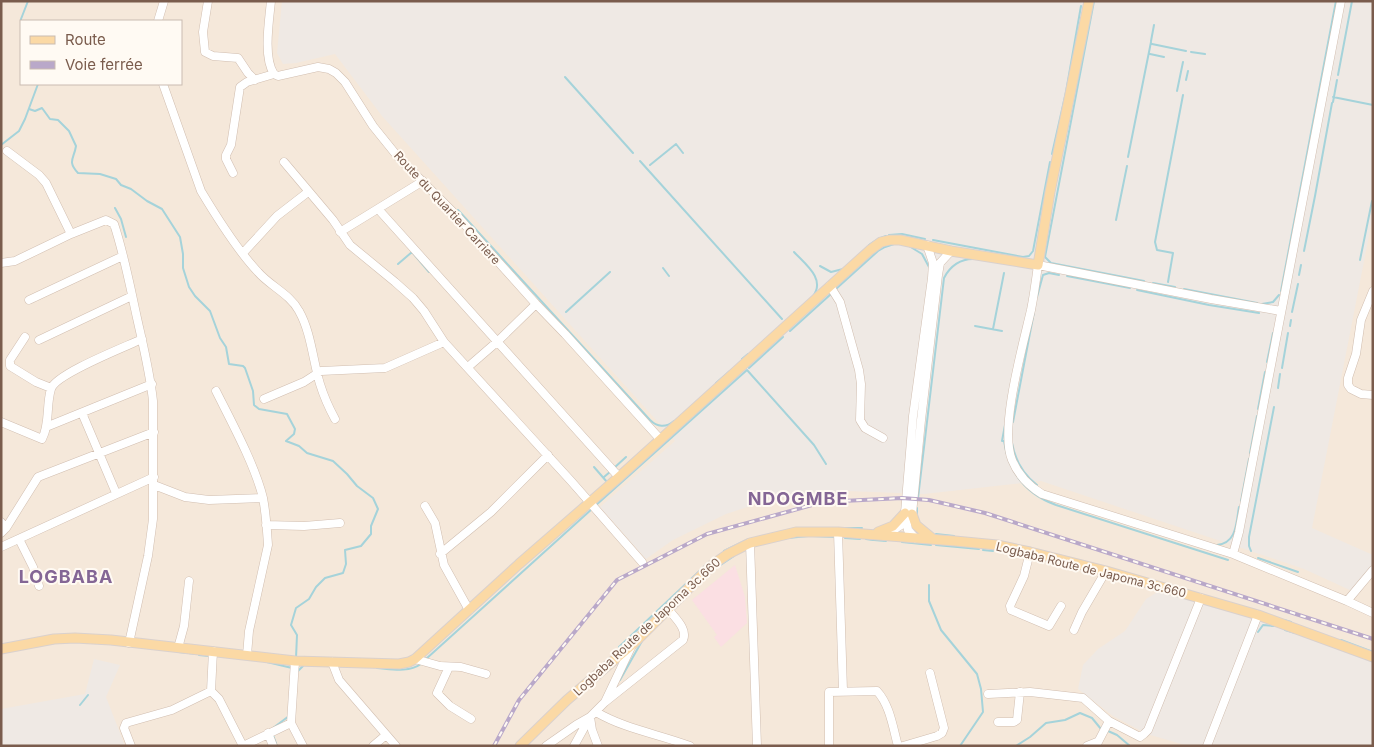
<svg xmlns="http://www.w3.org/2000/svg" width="1374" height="747" font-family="Inter,sans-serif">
	<rect width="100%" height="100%" fill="#fdf6ec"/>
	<!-- residential -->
	<path fill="#f5e8da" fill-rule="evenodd" d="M1 1H1373V746H1ZM21 21H181V84H21Z"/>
	<!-- industrial -->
	<path fill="#efe9e4" d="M282 1H1373V215L1312 528 1373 555V573L1352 591 1304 569 1041 481 924 494 846 491 769 500 726 514 673 540 646 559 600 507 675 441 382 116 335 54 296 63 283 64 277 53Z
		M1167 592 1251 617 1373 659V746H1188L1147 734 1113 716 1078 689 1083 665 1098 649 1125 631 1146 599 1156 593Z
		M94 659 120 665 106 697 125 746H1V709L85 694Z"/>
	<!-- medical -->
	<path fill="#fbdfe3" d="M735 565 745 597 747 623 721 647 714 637 717 635 692 600Z"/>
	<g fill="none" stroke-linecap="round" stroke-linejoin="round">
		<!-- stream -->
		<path stroke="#a5d3da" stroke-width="2" d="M1094 1 1045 257 1051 263 1144 281
			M21 27V19L28 1
			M1151 41 1154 25
			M1152 44 1186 51
			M1191 52 1205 54
			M1150 54 1164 57
			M1338 75 1352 1
			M565 77 633 153
			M1186 80 1188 71
			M1177 91 1183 62
			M1333 97 1373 105
			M1333 102 1337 80
			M29 109 35 111 42 108 50 119 58 120 69 131 76 146C74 159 67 161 78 173L100 174 116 179 121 185 131 189 147 201 162 209 180 237 183 254V268L189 287 195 296 210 311 220 338 226 347 229 364 243 366 245 368 253 391 254 405 259 409 287 414 295 429 294 434 286 441 299 446 307 453 333 461 347 474 357 486 373 498 378 509 371 526V534L361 546 345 550 346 564 343 573 325 578 316 587 309 599 296 608 291 625 297 635 296 658
			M1 145 19 131 25 119 38 84
			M1052 154 1066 92 1081 6
			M1128 157 1151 42
			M640 161 782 319
			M650 165 676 144 683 153
			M1315 196 1332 103
			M115 208 121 219 126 237
			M458 210 650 420C657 427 666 428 674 421
			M1116 220 1127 166
			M889 235 902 234 925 239
			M933 240 1023 257 1029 256 1033 251 1050 162
			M869 245 878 239 886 236
			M909 246 922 254 929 267
			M1304 251 1315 196
			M794 252C805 264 826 279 813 296
			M1360 260 1372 201
			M398 264 412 252 429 272
			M820 266 831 272 843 269
			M663 268 669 276
			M1299 275 1301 265
			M1067 276 1130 288
			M1168 282 1173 253 1157 250 1155 242 1183 95
			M1153 283 1175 287
			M837 288 878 251 885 247 894 244
			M1184 289 1257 303
			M1137 290 1209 305 1259 313
			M1281 291 1336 1
			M1037 297 1043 275 1049 273 1059 275
			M1262 304 1273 302 1279 295
			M566 312 610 272
			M1292 312 1298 284
			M975 326 1002 331
			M1290 326 1291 320
			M993 329 1004 273
			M790 331 831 294
			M742 359 748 354
			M1267 362 1273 333
			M749 368 783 337
			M1282 368 1288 333
			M716 383 730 371
			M1278 388 1280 374
			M1258 409 1265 372
			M1013 422 1034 312
			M1005 425 1002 441H1004C1009 473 1026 494 1056 505L1228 560
			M1012 443C1015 460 1023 474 1037 485
			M1250 453 1257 416
			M594 467 607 482
			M614 468 626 457
			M604 477 611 471
			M918 498 944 278C950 266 961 258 975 259
			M1241 501 1249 459
			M595 506 747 370 814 445 826 464
			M917 516V508
			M805 528H862
			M936 534 954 536
			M813 536 833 537
			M788 538 808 536
			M845 538 860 539
			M866 539 873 540
			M874 540 886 541
			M902 542 912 543
			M912 543 931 545
			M936 545 979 549
			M1217 545C1237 543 1236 523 1239 507
			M983 550 993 551
			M724 551 749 539
			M1251 551 1249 546V537L1274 407
			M1258 558 1298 572
			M713 570 734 556
			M929 585V601L941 630 977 674 981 689 983 712 960 746
			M1284 620 1291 622
			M1285 630 1295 633
			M1258 632 1263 625 1274 626
			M1341 640 1373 652
			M619 647 708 563
			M179 652 198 654
			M199 655 209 656
			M426 659 593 508
			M267 662 292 668
			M377 668C391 669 408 673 421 664
			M298 671 303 666
			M620 680 642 641
			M80 705 88 695
			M273 728 289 716
			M1108 731 1117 735 1130 746
			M273 735 277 746
			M1016 746 1030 737 1046 723 1065 720 1080 713 1092 718 1101 729"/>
		<!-- minor casing -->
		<g stroke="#d1beb0" stroke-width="9">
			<path id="minor" d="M208 1 203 32 205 52 213 56 238 58 248 73 255 80
				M271 1C269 21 263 58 274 74L278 76 318 67 329 69 336 73 345 82 373 126 398 157 457 216 536 304 565 334 660 439
				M158 21 164 1
				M163 84 201 191C216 216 238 251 258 272 270 286 290 294 299 311 311 332 313 361 320 384 324 397 329 408 335 419
				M7 151 39 175 46 183 71 234
				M284 162 333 220 350 245 395 282 413 298 424 311 444 342
				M233 173 226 159V155L231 145 240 87 247 82 274 74
				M379 210 619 477
				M340 232 423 181
				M243 253 277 216 308 192
				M1 263 15 261 71 234 106 220 114 224C124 254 130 286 137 318 143 345 150 373 153 401V519L148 556 129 643
				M830 286 840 302 859 370 861 384 860 420 865 428 883 438
				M1373 291 1361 320 1356 354 1348 378V385L1351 389 1361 394 1373 395
				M29 300 123 256
				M1281 311 1211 299 1038 265C1036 280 1034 295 1031 310 1023 345 999 429 1012 460 1018 475 1029 486 1042 494L1233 554 1347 601 1373 613
				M25 337 10 360V366L36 382 51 388
				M39 340 132 296
				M468 367 498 341 536 304
				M216 391C231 421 255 465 263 498 266 513 267 530 268 545L249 631 247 655
				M264 399 304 382 321 371 385 368 444 342 571 481 642 562
				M82 413 116 493
				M1 422 42 439C50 424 46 405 51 389 55 374 125 347 142 339
				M46 427 152 384
				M154 485 185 497 209 500 262 498
				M425 506 435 523 444 565 469 610
				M1 522 6 528 1 533
				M266 525 304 526 340 523
				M6 528 38 477 154 432
				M838 532 843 691
				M890 532 906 522 912 514 921 420 938 275 940 263 951 251
				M915 538 908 530 905 513 913 416 932 278 933 263 927 245
				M19 539 33 567 39 586
				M750 543 757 746
				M1 547 154 477
				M1030 552 1024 576 1010 606 1011 610 1049 626 1061 606
				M440 554 491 512 548 455
				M1233 554 1239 532 1341 1
				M1347 601 1373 570
				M1074 630 1082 612 1106 571
				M178 648 184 626 189 581
				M415 659 440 666 461 667 486 674
				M295 661 291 723 303 746
				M332 662 339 680 396 746
				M449 667 437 693 450 706 471 719
				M211 691 219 699 243 746
				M988 694 1030 692 1083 698 1109 721 1140 737 1144 734 1148 730 1201 598
				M605 702 683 640C688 629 675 618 668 609
				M596 712C625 729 658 734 690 746
				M998 722H1014L1017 720 1020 692
				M268 733 273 746
				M131 746 124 728 126 723 172 710 211 691 213 651
				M243 746 291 723
				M373 746 386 735
				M546 746 576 725 590 717 592 730 598 746
				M574 746 590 717 605 702 632 645
				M829 746V692L877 691C890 705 893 728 898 746
				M903 746 937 736 942 733 944 728 930 673
				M1087 746 1097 742
				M1096 746 1109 721
				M1207 746 1258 615"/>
		</g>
		<!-- major casing -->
		<g stroke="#dad1cd" stroke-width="11">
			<path id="major" d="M912 514 916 525 933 539
				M878 532 893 526 905 513
				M1 649 54 639 75 638 111 640 295 661 399 664 409 662 415 659 519 564 619 477 870 250 881 242 890 240H900L951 251 1038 265 1050 192 1089 1
				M520 746 567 700 633 644 712 565 728 554 750 543 796 532H838L955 541 997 545 1030 552 1106 571 1258 615 1373 657"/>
		</g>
		<!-- minor -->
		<use href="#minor" stroke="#fff" stroke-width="8"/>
		<!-- major -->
		<use href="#major" stroke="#fbd9a5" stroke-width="9"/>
		<!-- rail casing -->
		<g stroke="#b9a8c9" stroke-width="4">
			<path id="rail" d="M494 746 519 700 617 580 707 534 823 502 902 498 929 500 985 513 1373 639"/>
		</g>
		<!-- rail -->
		<use href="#rail" stroke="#fffaf3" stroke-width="2" stroke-dasharray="5.5" stroke-linecap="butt"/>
	</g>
	<g text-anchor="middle" stroke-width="4" stroke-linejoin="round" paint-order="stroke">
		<!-- street labels -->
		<g font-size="12" fill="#7a5c4d" stroke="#fffaf3">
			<text transform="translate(447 208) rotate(47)" y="4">Route du Quartier Carriere</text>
			<text transform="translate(1091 570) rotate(14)" y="4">Logbaba Route de Japoma 3c.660</text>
			<text transform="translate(647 627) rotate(-43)" y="4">Logbaba Route de Japoma 3c.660</text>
		</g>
		<!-- district labels -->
		<g font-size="18" font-weight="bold" letter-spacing="1" fill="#846695" stroke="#fffaf3">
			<text x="798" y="505">NDOGMBE</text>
			<text x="66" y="583">LOGBABA</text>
		</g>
	</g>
	<!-- border -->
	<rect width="1374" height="747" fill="none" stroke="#7a5c4d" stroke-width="5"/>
	<!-- legend -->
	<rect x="20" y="20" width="162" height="65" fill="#fffaf3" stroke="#cabbb1"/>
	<rect x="30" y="36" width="25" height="8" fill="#fbd9a5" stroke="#cabbb1"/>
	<text x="65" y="45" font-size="15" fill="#7a5c4d">Route</text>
	<rect x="30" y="61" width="25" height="8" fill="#b9a8c9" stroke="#cabbb1"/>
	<text x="65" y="70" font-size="15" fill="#7a5c4d">Voie ferrée</text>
</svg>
